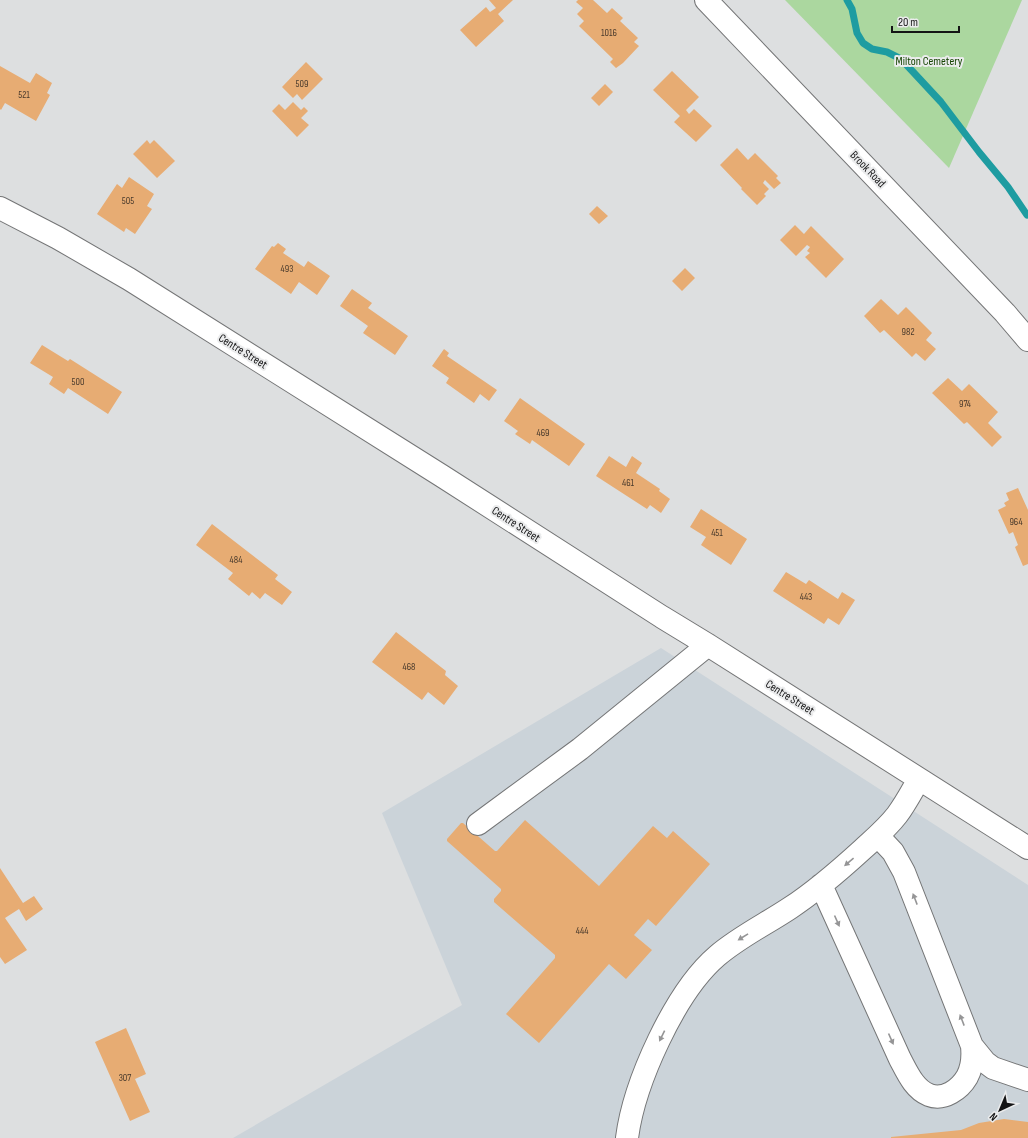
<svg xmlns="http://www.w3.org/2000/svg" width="1028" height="1138" font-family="'Sofia Sans Condensed',sans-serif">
	<rect width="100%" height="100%" fill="#dddfe0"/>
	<!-- built -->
	<path fill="#cbd3d9" d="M661 648 1028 885V1138H233L462 1005 382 813Z"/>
	<!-- green -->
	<path fill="#abd79f" d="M785 0H1022L949 168Z"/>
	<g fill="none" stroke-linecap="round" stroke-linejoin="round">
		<!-- stream -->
		<path stroke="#1e9ca1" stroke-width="7" d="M847 0 852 9 857 33 863 43 872 49 887 52 901 59 915 74 941 102 979 152 1008 187 1027 215"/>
	</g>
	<!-- building -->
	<path fill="#e7ac73" d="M489 0H513L498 14 504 21 476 47 460 30 486 7 490 12 496 8Z
		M578 0H593L607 13 612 8 623 18 620 21 638 38 634 42 639 46 623 63 616 68 610 62 613 59 579 26 584 21 577 14 583 8 576 2Z
		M306 62 323 79 302 100 297 94 293 98 282 87Z
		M0 66 30 83 36 73 52 83 47 93 50 95 36 121 5 103 1 110 0 109Z
		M672 71 699 97 686 110 689 114 694 109 712 126 696 142 674 122 680 116 653 90Z
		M605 84 613 92 599 106 591 98Z
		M293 102 301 110 304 107 308 111 301 118 309 125 297 137 272 111 279 104 285 110Z
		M147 140 150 144 154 140 175 161 157 178 133 154Z
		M737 148 748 160 755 153 778 176 776 178 781 183 774 189 765 180 763 183 769 189 764 194 766 196 757 205 741 189 742 188 720 165Z
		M129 177 154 194 147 206 152 209 135 234 126 228 124 232 97 214 117 184 122 188Z
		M597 206 608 216 599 224 589 214Z
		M795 225 804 234 811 226 844 259 826 278 805 257 810 253 807 251 810 247 807 245 796 256 780 240Z
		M278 243 286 249 283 253 304 267 308 261 330 276 317 295 299 282 291 294 255 269 272 246 274 247Z
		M685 268 695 278 682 291 672 281Z
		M352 289 372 303 368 308 408 336 395 355 363 333 368 326 340 306Z
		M881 299 898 315 906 307 932 333 926 340 936 349 925 361 916 353 912 357 884 330 880 333 864 316Z
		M42 345 68 361 70 359 122 392 108 414 68 388 64 394 49 384 53 377 30 363Z
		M444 349 449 353 447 356 497 390 489 401 480 394 474 403 446 383 449 378 432 366Z
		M948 378 962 391 969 384 998 412 988 423 1002 437 992 447 967 422 964 424 932 393Z
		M520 398 585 444 569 466 532 440 530 444 515 434 518 431 504 421Z
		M609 456 626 467 632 456 642 463 636 473 660 489 659 491 670 499 661 513 650 505 647 509 596 476Z
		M1018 488 1028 510V564L1023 566 1015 547 1018 545 1013 532 1009 534 998 510 1006 506 1004 503 1009 500 1006 493Z
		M701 509 747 539 731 565 701 545 706 537 690 527Z
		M212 524 278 575 275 579 292 592 282 605 265 593 260 599 252 592 249 596 228 579 233 573 196 545Z
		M786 572 806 584 809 580 838 599 842 592 855 600 839 625 828 618 824 624 773 591Z
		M396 632 446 671 445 675 458 686 444 705 428 692 422 700 372 662Z
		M525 820 599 886 653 826 667 838 673 831 710 864 656 926 648 919 634 935 652 950 626 979 609 964 539 1043 506 1014 555 958V955L494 902V899L501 891V889L447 841V839L461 823H463L495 851H497Z
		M0 868 23 903 34 896 43 909 26 921 19 909 5 918 27 950 5 964 0 957Z
		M126 1028 146 1074 135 1079 150 1112 130 1121 95 1042Z
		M1004 1119 1028 1122V1138H891V1137L961 1130 979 1123Z"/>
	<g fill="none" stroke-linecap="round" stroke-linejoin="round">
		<!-- minor casing -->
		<g stroke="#747576" stroke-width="24">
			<path id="minor" d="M0 208 58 238 129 279 442 476 662 617 708 645 1028 848
				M478 824 580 749 708 645
				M878 836 893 852 904 872 972 1046 985 1062 993 1068 1028 1080
				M821 885 900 1059C907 1072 914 1089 929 1095 944 1101 960 1089 967 1077 972 1068 973 1056 972 1046
				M627 1138C634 1083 675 992 717 956 739 937 766 924 790 908 816 891 840 870 863 849 875 838 887 828 897 815 906 803 912 791 919 779"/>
		</g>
		<!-- major casing -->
		<g stroke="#747576" stroke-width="24">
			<path id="major" d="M706 0 1005 313 1028 340"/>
		</g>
		<!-- minor -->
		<use href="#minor" stroke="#fff" stroke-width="22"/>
		<!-- major -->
		<use href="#major" stroke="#fff" stroke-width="22"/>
	</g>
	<!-- one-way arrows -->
	<defs><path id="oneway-solid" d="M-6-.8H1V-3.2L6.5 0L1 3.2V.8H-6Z"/></defs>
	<g fill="#959596">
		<use href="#oneway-solid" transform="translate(849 862) rotate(140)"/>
		<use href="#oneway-solid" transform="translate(915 899) rotate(-111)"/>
		<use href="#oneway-solid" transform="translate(837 921) rotate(66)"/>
		<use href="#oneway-solid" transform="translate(743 937) rotate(148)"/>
		<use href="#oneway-solid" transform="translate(962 1020) rotate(-111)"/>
		<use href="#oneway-solid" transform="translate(662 1036) rotate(116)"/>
		<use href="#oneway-solid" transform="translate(891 1039) rotate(66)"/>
	</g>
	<g text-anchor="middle" stroke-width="4" stroke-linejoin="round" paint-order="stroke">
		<!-- number labels -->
		<g font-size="10" fill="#493a2c">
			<text x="609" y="36">1016</text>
			<text x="302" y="87">509</text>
			<text x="24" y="98">521</text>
			<text x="128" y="204">505</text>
			<text x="287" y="272">493</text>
			<text x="908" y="335">982</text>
			<text x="78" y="385">500</text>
			<text x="965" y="407">974</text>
			<text x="543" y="436">469</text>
			<text x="628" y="486">461</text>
			<text x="1016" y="525">964</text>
			<text x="717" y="536">451</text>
			<text x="236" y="563">484</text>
			<text x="806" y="600">443</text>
			<text x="409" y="670">468</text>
			<text x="582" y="934">444</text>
			<text x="125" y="1081">307</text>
		</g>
		<!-- park labels -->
		<g font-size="12" fill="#154402" stroke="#ebeced">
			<text x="929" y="65">Milton Cemetery</text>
		</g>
		<!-- street labels -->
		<g font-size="12" fill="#141415" stroke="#ebeced">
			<text transform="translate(868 169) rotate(46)" y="4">Brook Road</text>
			<text transform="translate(243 351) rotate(32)" y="4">Centre Street</text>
			<text transform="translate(516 524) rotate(33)" y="4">Centre Street</text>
			<text transform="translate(790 697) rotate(32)" y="4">Centre Street</text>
		</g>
	</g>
	<!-- north arrow -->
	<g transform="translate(1000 1110) rotate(224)" stroke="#ebeced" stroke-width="3" paint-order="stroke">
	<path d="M0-3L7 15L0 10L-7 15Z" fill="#141415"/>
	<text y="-6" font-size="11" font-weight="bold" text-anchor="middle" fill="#141415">N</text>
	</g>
	<!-- scale -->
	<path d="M892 26v6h67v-6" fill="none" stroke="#141415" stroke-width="2"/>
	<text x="898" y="26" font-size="12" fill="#141415" stroke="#ebeced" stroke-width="3" paint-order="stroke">20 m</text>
</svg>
